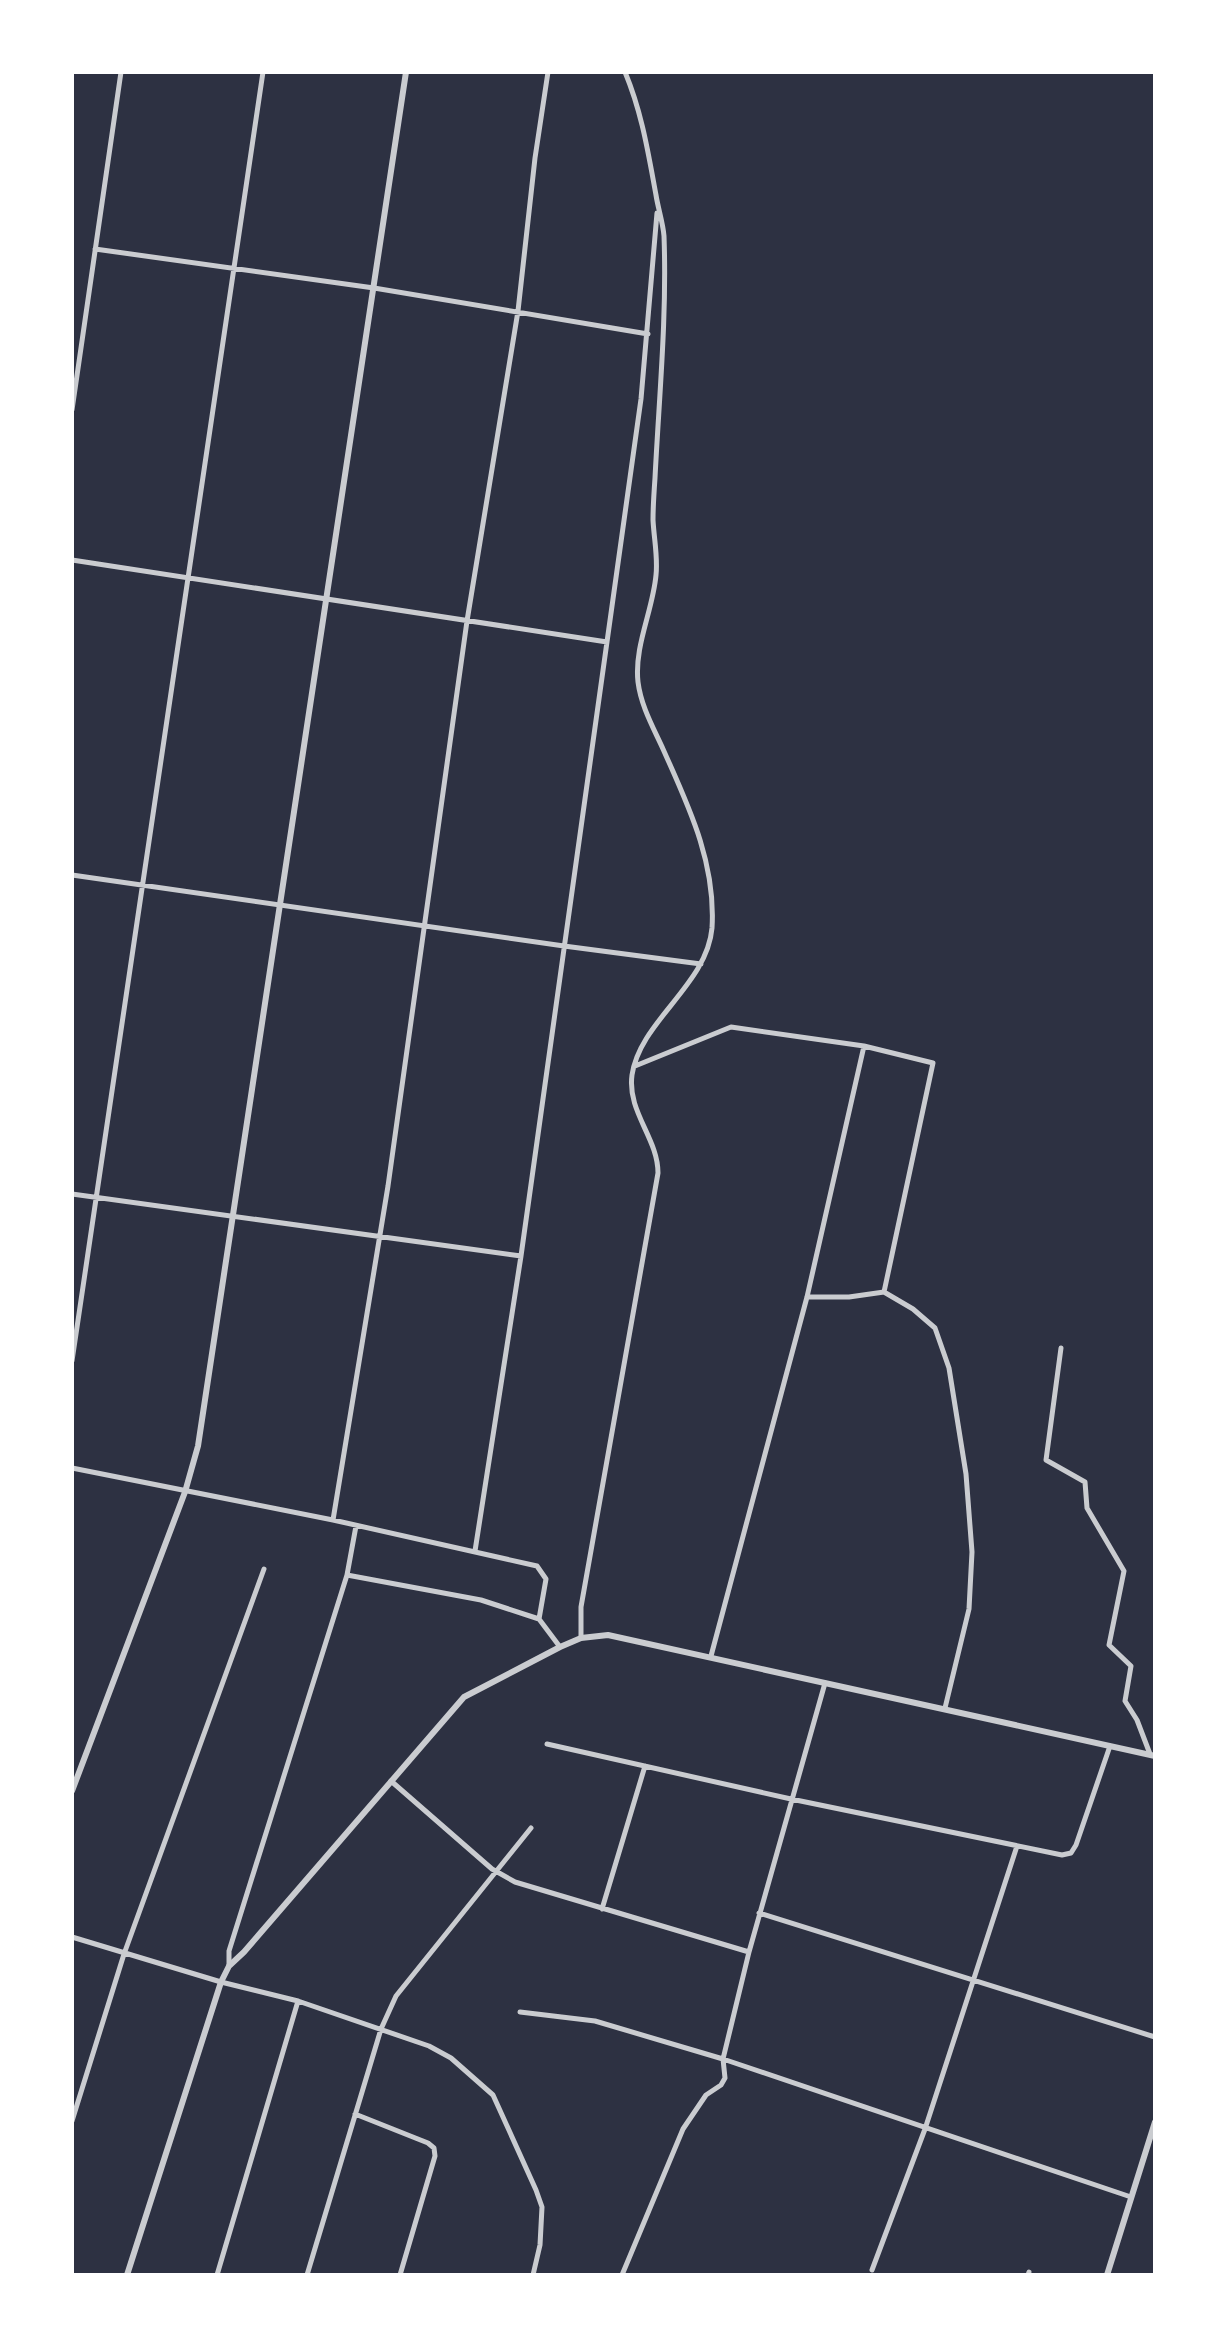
<svg xmlns="http://www.w3.org/2000/svg" width="1227" height="2347" font-family="Georgia,serif">
	<rect width="100%" height="100%" fill="#2d3142"/>
	<g fill="none" stroke-linecap="round" stroke-linejoin="round">
		<!-- minor -->
		<path stroke="#caccd0" stroke-width="5" d="M95 249 374 288 648 334
			M72 410 121 72
			M72 560 607 642
			M72 875 564 946 701 964
			M635 1066 731 1027 864 1046
			M72 1194 521 1256
			M807 1297H849L884 1292
			M1061 1348 1046 1460 1085 1482 1087 1508 1124 1571 1109 1645 1131 1666 1125 1701 1137 1720 1150 1754
			M72 1361 263 72
			M72 1468 333 1520 537 1566 546 1579 539 1619
			M333 1520 388 1186 467 621 518 311 535 158 548 72
			M475 1551 521 1256 641 399 657 213
			M347 1575 481 1600 539 1619 560 1647
			M581 1638V1607L658 1173C658 1138 627 1112 632 1075 640 1021 707 985 712 928 716 863 689 807 663 749 653 727 641 706 638 682 634 646 653 610 656 575 658 557 654 539 653 520 653 507 654 492 655 478 659 398 667 317 664 236 663 223 658 208 656 195 648 152 642 113 625 72
			M711 1656 807 1297 864 1046 933 1063 884 1292 913 1309 935 1328 949 1368 966 1474 972 1552 969 1609 945 1708
			M547 1744 791 1799 1062 1855 1071 1853 1076 1845 1110 1746
			M391 1781 492 1869 515 1882 749 1952
			M602 1909 645 1766
			M759 1913 1155 2037
			M72 1937 221 1982 298 2001 429 2046 451 2058 493 2095 536 2190 542 2207 540 2245 533 2275
			M229 1965V1951L347 1575 356 1526
			M520 2012 595 2021 723 2059 1131 2197
			M355 2114 428 2143 434 2148 435 2156 400 2275
			M72 2121 124 1954 264 1569
			M872 2270 925 2129 1017 1846
			M217 2275 298 2001
			M307 2275 381 2029 396 1996 531 1828
			M622 2275 683 2129 706 2095 721 2085 725 2078 723 2059 749 1952 825 1683
			M1028 2275 1029 2272"/>
		<!-- tertiary -->
		<path stroke="#caccd0" stroke-width="6" d="M72 1791 185 1492 198 1446 406 72
			M127 2275 221 1982 229 1966 244 1952 464 1697 560 1647 581 1638 608 1635 1155 1756
			M1107 2275 1155 2122"/>
	</g>
	<!-- border -->
	<rect width="1227" height="2347" fill="none" stroke="#ffffff" stroke-width="148"/>
</svg>
